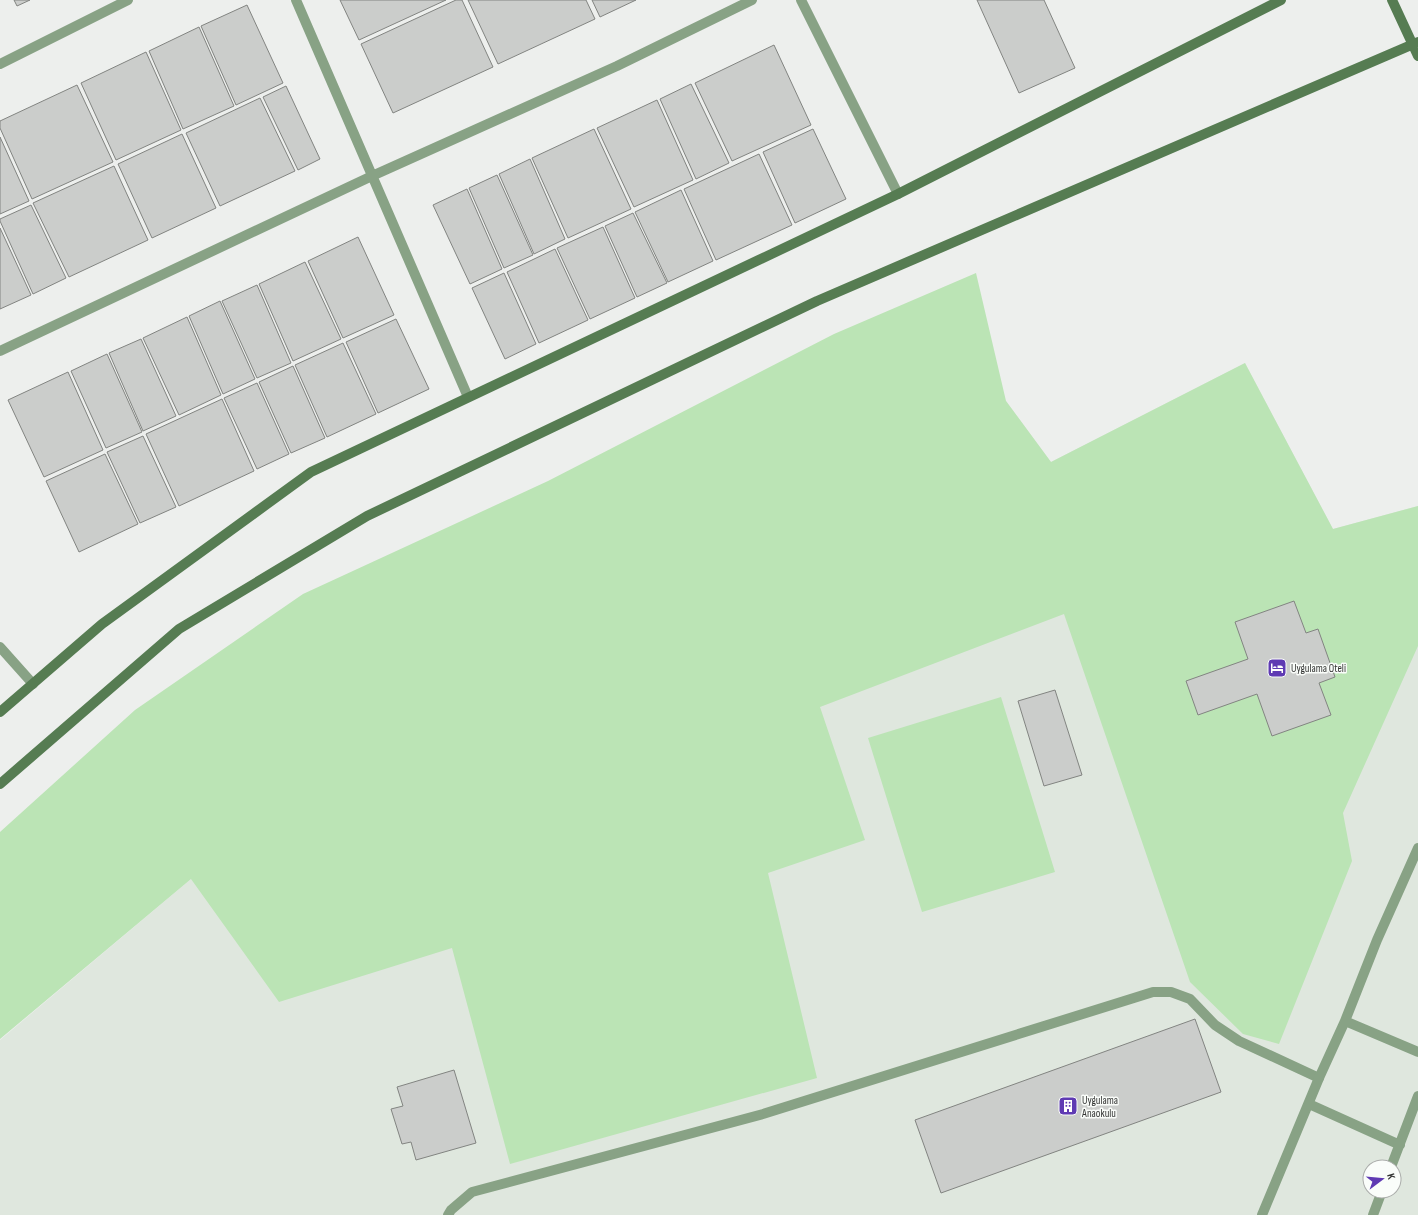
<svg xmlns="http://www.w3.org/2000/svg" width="1418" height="1215" font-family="'Sofia Sans Condensed',sans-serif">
	<rect width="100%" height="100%" fill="#edefed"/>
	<!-- built -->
	<path fill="#dfe7de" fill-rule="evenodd" d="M1245 363 1333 529 1418 506V1215H0V1040L191 879 1006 401 1051 462ZM1370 1167H1394V1191H1370Z"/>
	<!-- green -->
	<path fill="#bbe4b5" d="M976 273 1006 401 1051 462 1245 363 1333 529 1418 506V646L1343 813 1352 861 1279 1044 1243 1034 1190 982 1064 614 820 707 865 840 768 873 817 1078 510 1164 452 948 279 1002 191 879 0 1039V832L135 710 303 594 548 481 834 334Z
		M1001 697 1055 872 922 912 868 738Z"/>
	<!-- building -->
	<path fill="#cbcdcb" stroke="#828481" d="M14 0H30L17 6Z
		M340 0H446L359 40Z
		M456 0H462L493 67 393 113 361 44Z
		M468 0H586L595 19 498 64Z
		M592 0H636L600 17Z
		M977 0H1044L1075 68 1019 93Z
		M247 5 283 83 236 105 201 26Z
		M199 27 234 106 183 129 149 51Z
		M774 45 811 125 732 161 695 83Z
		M146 52 181 130 116 160 81 83Z
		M691 84 729 163 696 179 660 99Z
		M77 85 113 162 32 199 0 128V121Z
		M286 86 320 159 298 170 263 97Z
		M260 98 295 171 220 206 186 133Z
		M657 100 693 180 634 207 597 128Z
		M594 129 631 209 568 238 532 158Z
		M813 129 846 199 795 223 763 152Z
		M182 134 216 208 152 238 118 164Z
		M0 137 29 201 0 214Z
		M759 154 792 225 716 260 684 189Z
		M530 159 565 239 534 254 499 174Z
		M114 166 148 240 69 277 33 203Z
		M497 175 533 255 504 268 469 188Z
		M467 189 502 269 470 284 433 205Z
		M681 190 713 261 668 282 635 212Z
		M31 205 66 278 33 294 0 221V219Z
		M633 213 667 283 637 297 605 226Z
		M603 227 635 298 590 319 557 248Z
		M0 228 31 295 0 309Z
		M358 237 394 315 343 338 308 261Z
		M555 249 588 320 539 343 507 272Z
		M305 262 341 339 293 361 259 284Z
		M504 273 536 344 505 359 472 288Z
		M257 285 291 363 257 378 222 301Z
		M220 301 255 379 223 394 189 316Z
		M187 317 221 395 179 415 143 338Z
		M396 319 429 389 378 413 346 342Z
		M141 339 176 416 143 431 109 353Z
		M343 343 376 414 327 437 295 365Z
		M107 354 142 432 106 448 71 371Z
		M293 366 325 438 291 453 259 382Z
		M68 372 103 450 44 477 8 400Z
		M257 383 289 454 257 469 224 398Z
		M222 399 254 471 179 506 146 434Z
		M143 436 176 507 140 523 107 452Z
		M105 454 138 524 79 552 46 481Z
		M1294 601 1306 633 1318 629 1335 677 1319 683 1331 715 1272 736 1257 694 1198 715 1186 681 1248 659 1235 622Z
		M1055 690 1082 775 1044 786 1018 701Z
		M1195 1019 1221 1092 941 1193 915 1120Z
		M454 1070 476 1143 416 1160 411 1142 402 1144 391 1109 403 1106 397 1087Z"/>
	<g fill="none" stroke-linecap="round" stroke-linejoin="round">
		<!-- minor -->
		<path stroke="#88a285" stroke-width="10" d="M296 0 468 397
			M801 0 898 194
			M0 64 128 0
			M0 351 372 176 617 66 752 0
			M0 647 33 684
			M448 1215 451 1210 472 1192 763 1114 1153 992H1171L1190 999 1215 1025 1239 1041 1319 1078"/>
		<!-- tertiary -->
		<path stroke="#88a285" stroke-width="10" d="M1345 1021 1418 1052
			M1309 1104 1400 1145
			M1391 1167 1418 1096
			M1262 1215 1319 1078 1345 1021 1377 940 1418 848
			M1373 1215 1382 1191"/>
		<!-- secondary -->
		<path stroke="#567c52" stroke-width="10" d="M1392 0 1418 56
			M0 712 102 624 311 472 898 194 1281 0
			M0 784 179 629 367 516 817 301 1418 42"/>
	</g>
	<!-- icons -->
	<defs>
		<g id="hotel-square" transform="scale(1)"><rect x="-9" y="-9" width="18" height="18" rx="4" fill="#5f3ab3" stroke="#fafdfa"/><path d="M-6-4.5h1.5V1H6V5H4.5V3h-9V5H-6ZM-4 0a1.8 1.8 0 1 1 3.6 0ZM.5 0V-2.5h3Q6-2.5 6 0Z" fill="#fff"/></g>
		<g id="building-square" transform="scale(1)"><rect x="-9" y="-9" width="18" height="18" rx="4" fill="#5f3ab3" stroke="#fafdfa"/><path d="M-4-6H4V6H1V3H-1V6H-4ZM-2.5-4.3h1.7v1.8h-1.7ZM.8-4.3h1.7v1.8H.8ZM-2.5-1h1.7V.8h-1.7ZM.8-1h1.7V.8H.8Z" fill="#fff"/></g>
	</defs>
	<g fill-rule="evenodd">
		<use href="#hotel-square" x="1277" y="668"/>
		<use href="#building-square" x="1068" y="1106"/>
	</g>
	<g text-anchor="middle" stroke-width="3" stroke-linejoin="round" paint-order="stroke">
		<!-- poi labels -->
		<g font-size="11" fill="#343534" stroke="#fafdfa" text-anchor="start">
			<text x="1291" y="672">Uygulama Oteli</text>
			<text x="1082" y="1104">Uygulama<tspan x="1082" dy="13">Anaokulu</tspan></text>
		</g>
	</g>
	<!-- north arrow -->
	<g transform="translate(1382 1179) rotate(74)"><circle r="19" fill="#fafdfa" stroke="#abadab"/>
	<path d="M0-3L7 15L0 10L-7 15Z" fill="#5f3ab3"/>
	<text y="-6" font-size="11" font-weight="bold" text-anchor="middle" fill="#343534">K</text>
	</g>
</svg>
